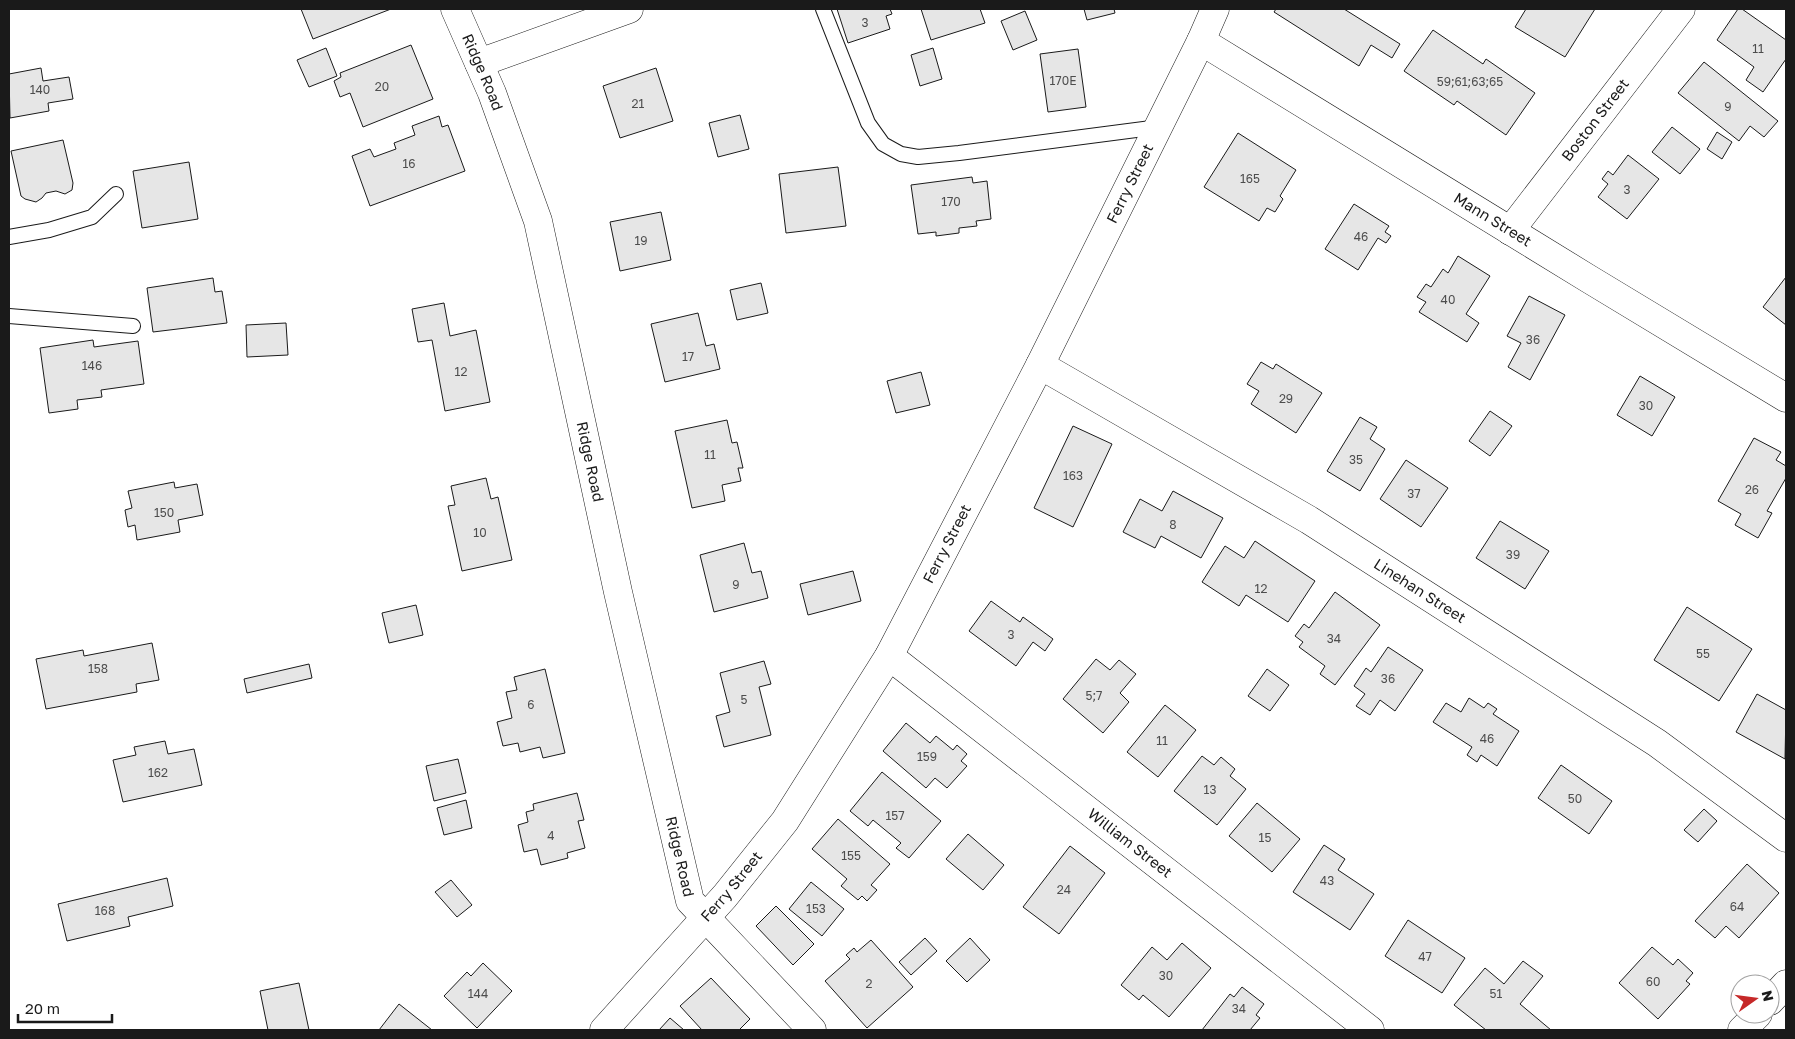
<svg xmlns="http://www.w3.org/2000/svg" width="1795" height="1039" font-family="'Golos Text',sans-serif">
	<rect width="100%" height="100%" fill="#fff"/>
	<!-- building -->
	<path fill="#e6e6e6" stroke="#1a1a1a" d="M301 9H391L313 39Z
		M837 9H890L892 14 886 16 890 29 848 43Z
		M921 9H980L985 23 931 40Z
		M1084 9H1114L1115 13 1087 20Z
		M1276 9H1344L1400 44 1392 58 1371 45 1359 66 1274 12Z
		M1526 9H1595L1565 57 1515 27Z
		M1738 9H1742L1786 40V59L1763 92 1746 80 1754 67 1717 40Z
		M1025 11 1037 40 1013 50 1001 21Z
		M1433 30 1483 64 1486 59 1535 93 1506 135 1457 101 1454 105 1404 71Z
		M411 45 433 99 363 127 350 93 340 97 334 81 341 77 340 73Z
		M326 48 337 76 309 87 297 60Z
		M933 48 942 79 920 86 911 55Z
		M1078 49 1086 107 1048 112 1040 54Z
		M1704 62 1778 121 1764 137 1750 126 1739 141 1678 93Z
		M41 68 43 81 69 77 73 99 48 103 49 111 10 118 9 74Z
		M656 68 673 121 620 138 603 86Z
		M740 115 749 149 718 157 709 123Z
		M439 116 442 127 448 125 465 171 370 206 352 156 370 149 374 157 396 149 394 143 415 135 412 126Z
		M1672 127 1700 149 1680 174 1652 152Z
		M1717 132 1732 142 1722 159 1707 149Z
		M1238 133 1296 170 1280 196 1283 199 1275 212 1267 208 1259 221 1204 187Z
		M63 140 73 183 72 190 65 194 56 191 46 193 42 198 36 202 25 199 21 196 11 151Z
		M1628 155 1659 179 1627 219 1598 197 1608 184 1602 179 1608 171 1613 175Z
		M189 162 198 219 142 228 133 171Z
		M838 167 846 226 786 233 779 174Z
		M972 177 973 183 987 181 991 219 976 221 977 226 959 228V233L936 236V232L918 234 911 185Z
		M1354 204 1389 226 1385 232 1391 236 1386 243 1378 238 1358 270 1325 249Z
		M661 212 671 260 620 271 610 222Z
		M1458 256 1490 276 1466 314 1479 323 1467 342 1419 312 1426 302 1417 297 1426 284 1431 287 1443 269 1448 273Z
		M1786 277V325L1763 307Z
		M213 278 215 292 222 291 227 323 153 332 147 288Z
		M761 283 768 313 737 320 730 290Z
		M1529 296 1565 315 1530 380 1508 367 1521 343 1507 336Z
		M444 303 450 336 476 330 490 402 445 411 432 340 418 342 412 309Z
		M698 313 706 346 714 344 720 369 665 382 651 324Z
		M286 323 288 355 247 357 246 325Z
		M93 340 94 347 138 341 144 384 101 390 102 397 77 400 78 409 49 413 40 348Z
		M1261 362 1273 369 1276 364 1322 393 1296 433 1251 404 1259 391 1247 384Z
		M921 372 930 405 896 413 887 381Z
		M1640 376 1675 397 1652 436 1617 415Z
		M1490 411 1512 426 1490 456 1469 441Z
		M1360 417 1377 427 1370 439 1385 449 1360 491 1327 471Z
		M727 420 732 443 737 442 743 468H738L741 481 722 485 725 501 692 508 675 431Z
		M1073 426 1112 444 1073 527 1034 508Z
		M1754 438 1781 452 1776 460 1786 466V478L1767 511 1772 513 1758 538 1735 525 1741 514 1718 501Z
		M1406 460 1448 488 1421 527 1380 499Z
		M486 478 491 499 498 497 512 560 462 571 448 506 455 505 451 486Z
		M174 482 175 488 197 484 203 515 178 520 180 532 137 540 135 525 128 527 125 510 132 508 128 491Z
		M1173 491 1223 518 1201 558 1161 536 1155 548 1123 532 1140 499 1162 511Z
		M1500 521 1549 551 1525 589 1476 558Z
		M1255 541 1315 581 1288 622 1246 595 1239 606 1202 582 1225 546 1244 558Z
		M744 543 752 573 761 571 768 598 714 612 700 555Z
		M853 571 861 601 808 615 800 584Z
		M1335 592 1380 625 1335 685 1320 674 1325 666 1299 647 1303 642 1295 636 1304 624 1309 628Z
		M991 601 1020 622 1023 617 1053 639 1045 651 1033 642 1016 666 969 631Z
		M416 605 423 635 389 643 382 613Z
		M1687 607 1752 649 1719 701 1654 660Z
		M152 643 159 680 136 684 137 692 46 709 36 659 83 650 84 656Z
		M1388 647 1423 670 1395 711 1380 700 1370 715 1356 706 1365 694 1354 686 1366 668 1371 672Z
		M1096 659 1110 670 1119 660 1136 674 1120 693 1129 702 1103 733 1063 699Z
		M764 661 771 684 759 687 771 735 724 747 716 716 730 712 720 673Z
		M309 664 312 678 247 693 244 679Z
		M545 669 565 753 543 758 540 747 520 752 518 743 503 746 497 722 512 718 506 692 517 690 514 677Z
		M1267 669 1289 685 1270 711 1248 696Z
		M1757 694 1786 710 1785 759 1736 732Z
		M1469 698 1484 708 1488 703 1497 709 1493 714 1519 731 1497 766 1481 755 1477 762 1467 755 1472 747 1433 722 1446 703 1461 712Z
		M1165 705 1196 730 1158 777 1127 752Z
		M906 723 930 743 936 736 953 750 957 745 967 754 961 761 967 766 947 788 935 778 926 788 883 751Z
		M165 741 168 754 194 749 202 785 123 802 113 760 136 755 134 747Z
		M1202 756 1214 765 1221 757 1235 769 1230 776 1246 789 1217 825 1174 791Z
		M458 759 466 793 434 801 426 766Z
		M1561 765 1612 801 1589 834 1538 798Z
		M882 772 941 821 909 858 896 848 901 843 873 820 868 826 850 811Z
		M577 793 584 820 578 821 585 848 567 853 568 858 541 865 537 849 524 852 518 825 528 822 526 812 534 810 533 804Z
		M466 800 472 828 444 835 437 808Z
		M1257 803 1300 839 1272 872 1229 836Z
		M1704 809 1717 821 1698 842 1684 830Z
		M838 819 890 864 871 885 877 890 867 901 862 896 858 900 841 886 847 879 812 849Z
		M968 834 1004 865 983 890 946 859Z
		M1324 845 1345 859 1338 870 1374 894 1350 930 1293 892Z
		M1070 846 1105 873 1059 934 1023 907Z
		M1747 864 1779 893 1739 938 1726 926 1715 938 1695 921Z
		M167 878 173 906 128 917 130 926 67 941 58 904Z
		M451 880 472 905 457 917 435 892Z
		M811 882 844 909 822 936 789 909Z
		M776 906 814 944 793 965 756 926Z
		M1408 920 1465 958 1442 993 1385 956Z
		M925 938 937 951 911 975 899 962Z
		M970 938 990 960 967 982 946 961Z
		M871 940 913 987 867 1028 825 981 850 959 846 955 854 948 857 952Z
		M1182 943 1211 968 1169 1017 1143 995 1139 1000 1121 985 1152 947 1167 960Z
		M1652 947 1673 965 1678 959 1693 973 1686 981 1690 984 1658 1019 1619 983Z
		M1523 961 1543 976 1520 1004 1551 1030H1486L1454 1005 1485 968 1504 984Z
		M483 963 512 991 477 1028 444 996 467 972 471 976Z
		M711 978 750 1019 739 1030H702L680 1006Z
		M299 983 309 1030H268L260 991Z
		M1242 987 1264 1004 1256 1015 1260 1018 1250 1030H1202L1230 994 1234 997Z
		M399 1004 432 1030H379Z
		M670 1018 684 1030H659Z"/>
	<g fill="none" stroke-linecap="round" stroke-linejoin="round">
		<!-- service casing -->
		<g stroke="#1a1a1a" stroke-width="16">
			<path id="service" d="M823 9 868 123 883 144 901 154 918 157 959 153 1159 127
				M9 237 49 230 92 217 116 194
				M9 316 133 326"/>
		</g>
		<!-- minor casing -->
		<g stroke="#1a1a1a" stroke-width="29">
			<g id="minor">
				<path id="s1" d="M455 9 492 93 538 221 618 592 690 901 812 1030"/>
				<path id="s2" d="M1201 41 1589 279 1786 398"/>
				<path d="M479 63 629 9"/>
				<path id="s3" d="M1510 231 1681 9"/>
				<path id="s4" d="M1040 365 1309 520 1657 743 1786 838"/>
				<path id="s5" d="M889 656 1370 1030"/>
				<path d="M1770 1001 1786 984"/>
				<path d="M1742 1030 1758 1014"/>
			</g>
		</g>
		<!-- tertiary casing -->
		<g stroke="#1a1a1a" stroke-width="29">
			<g id="tertiary">
				<path id="s6" d="M604 1030 725 896 785 821 889 656 1040 365 1201 41 1215 9"/>
			</g>
		</g>
		<!-- service -->
		<use href="#service" stroke="#fff" stroke-width="14"/>
		<!-- minor -->
		<use href="#minor" stroke="#fff" stroke-width="28"/>
		<!-- tertiary -->
		<use href="#tertiary" stroke="#fff" stroke-width="28"/>
	</g>
	<g text-anchor="middle" stroke-width="4" stroke-linejoin="round" paint-order="stroke">
		<!-- number labels -->
		<g font-size="12" fill="#4d4d4d">
			<text x="865" y="27">3</text>
			<text x="1758" y="53">11</text>
			<text x="1063" y="85">170E</text>
			<text x="1470" y="86">59;61;63;65</text>
			<text x="382" y="91">20</text>
			<text x="40" y="94">140</text>
			<text x="638" y="108">21</text>
			<text x="1728" y="111">9</text>
			<text x="409" y="168">16</text>
			<text x="1250" y="183">165</text>
			<text x="1627" y="194">3</text>
			<text x="951" y="206">170</text>
			<text x="1361" y="241">46</text>
			<text x="641" y="245">19</text>
			<text x="1448" y="304">40</text>
			<text x="1533" y="344">36</text>
			<text x="688" y="361">17</text>
			<text x="92" y="370">146</text>
			<text x="461" y="376">12</text>
			<text x="1286" y="403">29</text>
			<text x="1646" y="410">30</text>
			<text x="710" y="459">11</text>
			<text x="1356" y="464">35</text>
			<text x="1073" y="480">163</text>
			<text x="1752" y="494">26</text>
			<text x="1414" y="498">37</text>
			<text x="164" y="517">150</text>
			<text x="1173" y="529">8</text>
			<text x="480" y="537">10</text>
			<text x="1513" y="559">39</text>
			<text x="736" y="589">9</text>
			<text x="1261" y="593">12</text>
			<text x="1011" y="639">3</text>
			<text x="1334" y="643">34</text>
			<text x="1703" y="658">55</text>
			<text x="98" y="673">158</text>
			<text x="1388" y="683">36</text>
			<text x="1094" y="700">5;7</text>
			<text x="744" y="704">5</text>
			<text x="531" y="709">6</text>
			<text x="1487" y="743">46</text>
			<text x="1162" y="745">11</text>
			<text x="927" y="761">159</text>
			<text x="158" y="777">162</text>
			<text x="1210" y="794">13</text>
			<text x="1575" y="803">50</text>
			<text x="895" y="820">157</text>
			<text x="551" y="840">4</text>
			<text x="1265" y="842">15</text>
			<text x="851" y="860">155</text>
			<text x="1327" y="885">43</text>
			<text x="1064" y="894">24</text>
			<text x="1737" y="911">64</text>
			<text x="816" y="913">153</text>
			<text x="105" y="915">168</text>
			<text x="1425" y="961">47</text>
			<text x="1166" y="980">30</text>
			<text x="1653" y="986">60</text>
			<text x="869" y="988">2</text>
			<text x="478" y="998">144</text>
			<text x="1496" y="998">51</text>
			<text x="1239" y="1013">34</text>
		</g>
		<!-- street labels -->
		<g font-size="15" fill="#1a1a1a" stroke="#fff">
			<text dy="5" stroke="none"><textPath href="#s1" startOffset="69">Ridge Road</textPath></text>
			<text dy="5" stroke="none"><textPath href="#s3" startOffset="140">Boston Street</textPath></text>
			<text dy="5" stroke="none"><textPath href="#s6" startOffset="1002">Ferry Street</textPath></text>
			<text dy="5" stroke="none"><textPath href="#s2" startOffset="342">Mann Street</textPath></text>
			<text dy="5" stroke="none"><textPath href="#s1" startOffset="474">Ridge Road</textPath></text>
			<text dy="5" stroke="none"><textPath href="#s6" startOffset="598">Ferry Street</textPath></text>
			<text dy="5" stroke="none"><textPath href="#s4" startOffset="442">Linehan Street</textPath></text>
			<text dy="5" stroke="none"><textPath href="#s5" startOffset="305">William Street</textPath></text>
			<text dy="5" stroke="none"><textPath href="#s1" startOffset="879">Ridge Road</textPath></text>
			<text dy="5" stroke="none"><textPath href="#s6" startOffset="192">Ferry Street</textPath></text>
		</g>
	</g>
	<!-- border -->
	<rect width="1795" height="1039" fill="none" stroke="#1a1a1a" stroke-width="20"/>
	<!-- north arrow -->
	<g transform="translate(1755 999) rotate(76)"><circle r="24" fill="#ffffff" stroke="#a3a3a3"/>
	<path d="M0-4L9 19L0 12L-9 19Z" fill="#c62828"/>
	<text y="-8" font-size="14" font-weight="bold" text-anchor="middle" fill="#1a1a1a">N</text>
	</g>
	<!-- scale -->
	<path d="M18 1014v8h94v-8" fill="none" stroke="#1a1a1a" stroke-width="2.5"/>
	<text x="25" y="1014" font-size="15" fill="#1a1a1a" stroke="#ffffff" stroke-width="4" paint-order="stroke">20 m</text>
</svg>
